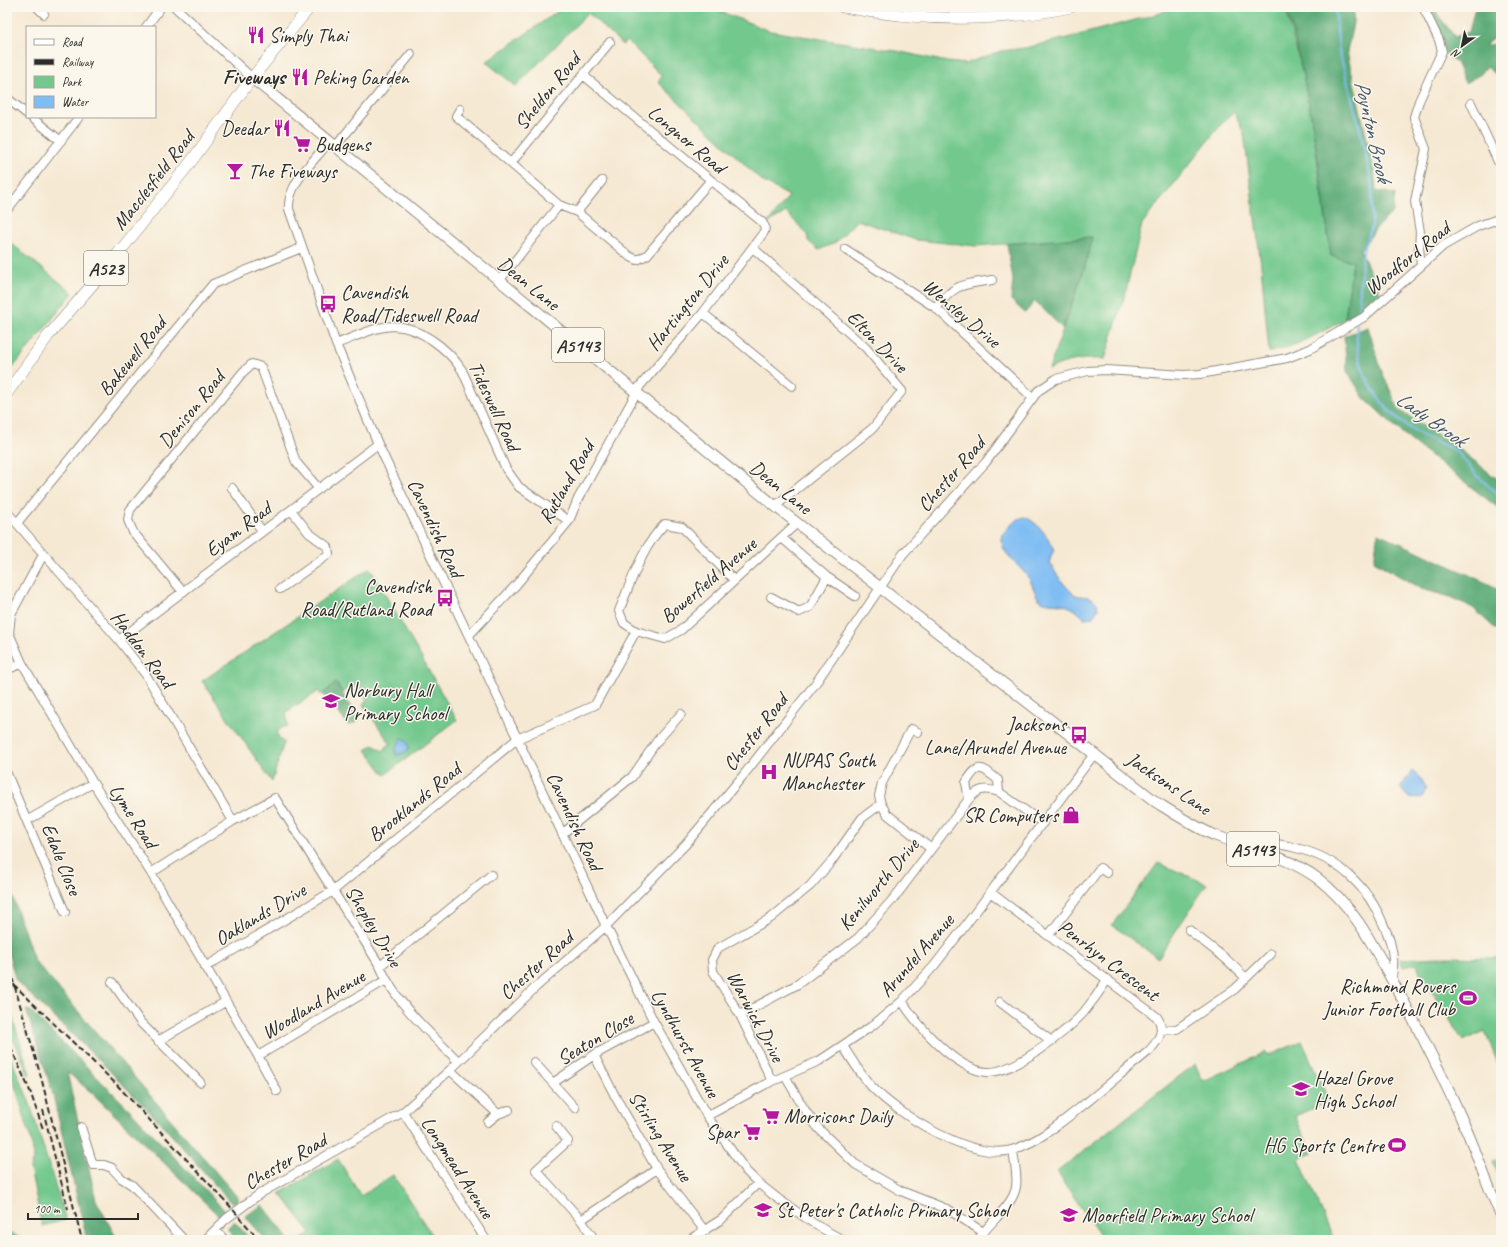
<svg xmlns="http://www.w3.org/2000/svg" width="1508" height="1247" font-family="Caveat,sans-serif">
	<rect width="100%" height="100%" fill="#fbf7ec"/>
	<filter id="ink" filterUnits="userSpaceOnUse"><feTurbulence type="fractalNoise" baseFrequency=".025" numOctaves="2"/><feDisplacementMap in="SourceGraphic" scale="8" xChannelSelector="R" yChannelSelector="G"/><feConvolveMatrix kernelMatrix="1 2 1 2 8 2 1 2 1" color-interpolation-filters="sRGB"/></filter>
	<filter id="wash" filterUnits="userSpaceOnUse"><feTurbulence type="fractalNoise" baseFrequency=".012" numOctaves="4" result="noise"/><feDisplacementMap in="SourceGraphic" scale="16" xChannelSelector="R" yChannelSelector="G"/><feGaussianBlur stdDeviation="0.9" result="paint"/><feColorMatrix in="noise" values="0 0 0 0 0 0 0 0 0 0 0 0 0 0 0 0 0 1.4 0 .05"/><feComposite in="paint" operator="in"/></filter>
	<g filter="url(#wash)">
		<rect width="100%" height="100%" fill="#f6e9d3"/>
		<!-- green -->
		<path fill="#72c88d" stroke="#4e7a5c" d="M560 7H709L770 31 897 51 947 62 967 64V63L1001 51 1025 48 1071 37 1161 13 1169 7H1285L1303 75 1311 115 1331 256 1353 262 1345 319C1320 333 1297 347 1269 352L1261 265 1244 134 1234 112 1223 122 1142 224 1126 291 1105 359C1084 358 1068 360 1049 369L1084 270 1092 237 976 246 916 240 857 220 836 242 819 250 808 241 807 234 786 212 768 223 789 196 762 181 658 82 662 76 627 41 623 45 588 13 516 86 486 62 561 9Z
			M7 240 73 293 7 375Z
			M370 568 457 720 385 775 366 750 373 745 383 751 390 743 363 705 367 700 354 685 343 693 336 683 321 695 319 691 286 712 288 726 281 728 277 733 279 739 284 742 272 782 202 681Z
			M1158 863 1207 884 1158 958 1112 925Z
			M1441 957 1501 958V1072L1485 1031 1463 1041 1419 971 1417 964 1403 967 1400 959Z
			M7 1000 30 1074 28 1075 19 1051 7 1029Z
			M1302 1041 1329 1101 1295 1116 1312 1153 1299 1159 1334 1240H1103L1057 1172 1195 1064 1203 1081 1266 1052 1268 1056Z
			M7 1049 29 1101 66 1220 42 1226 30 1168 34 1157 30 1136 7 1059Z
			M1501 1156V1180L1493 1161Z
			M338 1159 361 1196 393 1175 435 1240H299L311 1233 280 1193Z
			M7 1232 21 1238 22 1240H7Z"/>
		<!-- forest -->
		<path fill="#5dac78" stroke="#446c52" d="M1286 7H1354L1353 23 1347 52 1374 170 1376 191 1395 194 1393 212 1378 226 1360 250 1383 299 1345 319 1353 262 1331 256C1320 173 1310 88 1286 7Z
			M1423 7H1437V14L1455 37 1469 32 1474 11 1477 7H1501V32L1485 45H1490L1501 42V76L1492 72 1487 66 1481 74 1465 83 1456 62 1442 51Z
			M1092 237 1084 270 1063 329 1035 301 1025 313 1011 300 1013 280 1007 244Z
			M1368 327 1382 372 1399 410 1454 445 1501 482V510L1410 440 1364 398 1347 371 1344 336Z
			M1378 533 1491 585 1501 592V634L1473 608 1451 597 1421 589 1374 561Z
			M336 683 359 720 349 726 323 694Z
			M7 880 34 960 239 1199 232 1204 167 1130 102 1063 16 981 7 949Z
			M26 1010 31 1011 128 1108 227 1213 221 1218 91 1092 67 1072 96 1200 116 1237 112 1240H87L52 1091Z
			M263 1205 290 1240H266L245 1216Z
			M234 1221 251 1240H236L227 1228Z"/>
		<!-- water -->
		<path fill="#80bdf3" stroke="#56748f" d="M1025 517C1040 524 1047 536 1055 550 1052 553 1050 556 1050 561 1051 569 1068 590 1074 594 1084 599 1088 593 1097 603L1098 609 1093 617 1084 618C1078 612 1073 607 1064 605 1056 602 1047 605 1040 600 1034 594 1033 583 1027 576 1016 561 988 545 1010 526 1015 521 1018 518 1025 517Z
			M402 737 407 742 409 748 406 752 396 755V749Z
			M1412 771 1420 778 1426 788 1422 798 1408 797 1400 788Z"/>
		<g fill="none" stroke-linecap="round" stroke-linejoin="round">
			<!-- stream -->
			<path stroke="#80bdf3" stroke-width="2" d="M1335 7 1339 51 1359 125 1372 185V226L1364 247 1362 260 1358 318
				M1357 324C1353 373 1381 412 1423 436 1433 442 1449 445 1458 453 1464 459 1468 466 1474 472 1482 481 1492 489 1501 497"/>
		</g>
	</g>
	<g filter="url(#ink)">
		<g fill="none" stroke-linecap="round" stroke-linejoin="round">
			<!-- minor casing -->
			<g stroke="#908a7f" stroke-width="10">
				<path id="minor" d="M37 7 44 14
					M175 7 252 78
					M146 27 161 7
					M7 98 27 114
					M1471 103 1501 168
					M460 109 456 116 559 205 577 212 629 256 637 260 647 255 710 181
					M31 117 61 141
					M329 142C314 161 287 184 289 209L336 344 378 444 606 926 654 1022 707 1116 746 1171 758 1183 777 1198 816 1225 843 1240
					M335 147 411 54
					M511 163 610 42
					M7 210 79 117
					M577 212 602 181
					M753 248 866 348 902 391 873 428 775 506
					M845 249 936 308 1032 397
					M1421 264 1419 248 1420 232 1415 201 1426 149 1414 117 1419 101 1442 51 1439 40 1423 7
					M499 281 559 205
					M936 308C956 283 961 285 992 280
					M703 313 792 386
					M336 344C373 330 395 314 432 340 444 348 454 358 462 370L506 469 519 487 569 521
					M232 488 262 531
					M7 512 119 640 146 675 233 821
					M17 523 213 284 301 248
					M782 538 827 577 855 596
					M43 555 11 614 9 633 22 663 93 783 151 873 258 1056 277 1091
					M280 589 329 554 328 547 309 533 291 510
					M183 592 133 532 128 520 130 510 243 372 252 364 261 367 296 462 319 489
					M771 597 799 612 810 607 827 577
					M636 631 624 623 619 611C630 584 644 543 665 524L682 527 734 580
					M469 635 516 585 569 521 578 499 640 386 703 313 764 232 765 227 762 222 583 75
					M119 640 378 444
					M7 670 22 663
					M918 732 911 729 882 783 879 796 881 804 887 814 930 848
					M7 774 65 912
					M969 799C979 788 985 788 999 792
					M28 820 93 783
					M562 834 632 777 657 741 681 714
					M1245 846C1264 841 1276 843 1296 848 1338 858 1368 886 1384 926 1389 936 1392 947 1393 958 1394 965 1392 973 1392 980
					M151 873 233 821 275 798 380 966C395 1003 430 1033 458 1061
					M1189 930 1226 959 1246 978
					M1048 936 1100 868 1107 873
					M380 966 491 875
					M205 967 333 891 517 739 595 705 636 631 665 639 681 630 797 523
					M112 982 141 1023 200 1082
					M902 1001C918 1026 956 1070 987 1072 1013 1074 1067 1031 1084 1012 1092 1002 1100 991 1107 980
					M1000 1002 1050 1040
					M740 1015 798 984 858 938 895 897 969 799 966 783C978 762 982 767 998 780L999 792 1043 823
					M1161 1030 1177 1029 1200 1013 1235 989 1271 954
					M158 1041 225 1002
					M843 1046C852 1060 860 1074 871 1086 898 1115 975 1163 1015 1149 1042 1140 1064 1120 1086 1103 1107 1086 1128 1068 1149 1051 1158 1041 1166 1030 1157 1017L990 892
					M594 1055 616 1098 657 1169 705 1231
					M258 1056 386 980
					M534 1062 575 1108
					M450 1070 498 1114
					M785 1076 806 1112 819 1129 855 1164 901 1191 949 1210 983 1232
					M772 1081 740 1015 713 971 712 960 718 948 771 918 810 886 831 862 862 818 881 804
					M553 1083 594 1055 654 1022
					M403 1112 486 1240
					M707 1116 766 1084 819 1061 872 1026 902 1001 934 966 965 926 1095 753
					M488 1122 498 1114 509 1110
					M556 1126 568 1141 536 1170 581 1220 595 1240
					M81 1127 93 1165H104L112 1168 121 1178 132 1185 184 1240
					M581 1220 657 1169
					M215 1230 225 1240
					M205 1240 226 1219 261 1193 403 1112 450 1070 536 987 606 926 686 844 746 772 815 684 903 554 986 462 1038 391 1056 379 1088 371 1106 370 1184 375 1200 374 1287 358 1310 349 1364 317 1443 246 1478 226 1501 218
					M689 1240 722 1219 758 1183
					M978 1240C988 1223 1013 1206 1016 1187 1018 1176 1014 1161 1013 1150"/>
			</g>
			<!-- major casing -->
			<g stroke="#908a7f" stroke-width="12">
				<path id="major" d="M252 78 775 506 1156 802C1175 814 1193 826 1214 835 1248 848 1287 856 1317 878 1353 905 1372 943 1393 982 1420 1031 1445 1080 1467 1131 1479 1159 1488 1188 1501 1215"/>
			</g>
			<!-- highway casing -->
			<g stroke="#908a7f" stroke-width="12">
				<path id="highway" d="M843 7C919 21 995 23 1071 7
					M7 393 48 336 105 270 190 163 252 78 310 7"/>
			</g>
			<!-- minor -->
			<use href="#minor" stroke="#fff" stroke-width="8"/>
			<!-- major -->
			<use href="#major" stroke="#fff" stroke-width="10"/>
			<!-- highway -->
			<use href="#highway" stroke="#fff" stroke-width="11"/>
			<!-- rail -->
			<path stroke="#2b2b2b" stroke-width="2" stroke-dasharray="6 3" stroke-linecap="butt" d="M7 960 41 1077 82 1240
				M7 978 117 1085 229 1205 259 1240
				M7 1039 30 1091 43 1129
				M43 1110 68 1209"/>
		</g>
	</g>
	<!-- icons -->
	<defs>
		<g id="restaurant-bare" transform="scale(1.38)"><path d="M-5-6h1v4h1v-4h1v4h1v-4h1v5L-1.5 .5V6h-2V.5L-5-1ZM5-6V6H3V1.5H1.5Q1.5-4 5-6Z" fill="#b5179e" stroke="#fbf7ec" stroke-width="2.5" paint-order="stroke"/></g>
		<g id="supermarket-bare" transform="scale(1.38)"><path d="M-6-5.5h2.5l.6 2H6L4.5 2H-2.5L-4.4-4H-6ZM-1.5 3.2a1.3 1.3 0 1 0 .1 0ZM3 3.2a1.3 1.3 0 1 0 .1 0Z" fill="#b5179e" stroke="#fbf7ec" stroke-width="2.5" paint-order="stroke"/></g>
		<g id="bar-bare" transform="scale(1.38)"><path d="M-6-5H6L.8 .8V4.5H3.5V6h-7V4.5H-.8V.8Z" fill="#b5179e" stroke="#fbf7ec" stroke-width="2.5" paint-order="stroke"/></g>
		<g id="bus-bare" transform="scale(1.38)"><path d="M-5-6H5V4H4V6H2V4H-2V6H-4V4H-5ZM-3.5-4V0h7V-4ZM-3.5 1.2v1.5H-2V1.2ZM2 1.2v1.5H3.5V1.2Z" fill="#b5179e" stroke="#fbf7ec" stroke-width="2.5" paint-order="stroke"/></g>
		<g id="school-bare" transform="scale(1.38)"><path d="M0-5L7-2L0 1L-7-2ZM-4 1L0 2.5L4 1V4Q0 6-4 4Z" fill="#b5179e" stroke="#fbf7ec" stroke-width="2.5" paint-order="stroke"/></g>
		<g id="hospital-bare" transform="scale(1.38)"><path d="M-5-5h3v3.5h4V-5h3V5h-3V1.5h-4V5h-3Z" fill="#b5179e" stroke="#fbf7ec" stroke-width="2.5" paint-order="stroke"/></g>
		<g id="shop-bare" transform="scale(1.38)"><path d="M-5-2.5h2.3a2.7 3.5 0 0 1 5.4 0H5L5.5 6h-11ZM-1.5-2.5h3a1.5 2.3 0 0 0-3 0Z" fill="#b5179e" stroke="#fbf7ec" stroke-width="2.5" paint-order="stroke"/></g>
		<g id="stadium-bare" transform="scale(1.38)"><path d="M0-5a6.5 5 0 1 0 0 10a6.5 5 0 1 0 0-10ZM-3.5-1.8h7v3.6h-7Z" fill="#b5179e" stroke="#fbf7ec" stroke-width="2.5" paint-order="stroke"/></g>
	</defs>
	<g fill-rule="evenodd">
		<use href="#restaurant-bare" x="256" y="35"/>
		<use href="#restaurant-bare" x="300" y="77"/>
		<use href="#restaurant-bare" x="282" y="128"/>
		<use href="#supermarket-bare" x="302" y="144"/>
		<use href="#bar-bare" x="235" y="171"/>
		<use href="#bus-bare" x="328" y="304"/>
		<use href="#bus-bare" x="445" y="598"/>
		<use href="#school-bare" x="331" y="701"/>
		<use href="#bus-bare" x="1079" y="735"/>
		<use href="#hospital-bare" x="769" y="772"/>
		<use href="#shop-bare" x="1071" y="815"/>
		<use href="#stadium-bare" x="1468" y="998"/>
		<use href="#school-bare" x="1301" y="1089"/>
		<use href="#supermarket-bare" x="771" y="1116"/>
		<use href="#supermarket-bare" x="752" y="1132"/>
		<use href="#stadium-bare" x="1397" y="1145"/>
		<use href="#school-bare" x="763" y="1210"/>
		<use href="#school-bare" x="1069" y="1215"/>
	</g>
	<g text-anchor="middle" stroke-width="3" stroke-linejoin="round" paint-order="stroke">
		<!-- shield labels -->
		<g fill="#fbf7ec" stroke="#696865" stroke-width="1">
			<rect x="84" y="251" width="44" height="34" rx="3"/>
			<rect x="552" y="328" width="52" height="34" rx="3"/>
			<rect x="1227" y="832" width="52" height="34" rx="3"/>
		</g>
		<g font-size="19" font-weight="bold" fill="#2b2b2b">
			<text x="106" y="275">A523</text>
			<text x="578" y="352">A5143</text>
			<text x="1253" y="856">A5143</text>
		</g>
		<!-- poi labels -->
		<g font-size="20" fill="#2b2b2b" stroke="#fbf7ec" text-anchor="start">
			<text x="269" y="42">Simply Thai</text>
			<text x="313" y="84">Peking Garden</text>
			<text x="269" y="135" text-anchor="end">Deedar</text>
			<text x="315" y="151">Budgens</text>
			<text x="248" y="178">The Fiveways</text>
			<text x="341" y="299">Cavendish<tspan x="341" dy="23">Road/Tideswell Road</tspan></text>
			<text x="432" y="593" text-anchor="end">Cavendish<tspan x="432" dy="23">Road/Rutland Road</tspan></text>
			<text x="344" y="697">Norbury Hall<tspan x="344" dy="23">Primary School</tspan></text>
			<text x="1066" y="731" text-anchor="end">Jacksons<tspan x="1066" dy="23">Lane/Arundel Avenue</tspan></text>
			<text x="782" y="767">NUPAS South<tspan x="782" dy="23">Manchester</tspan></text>
			<text x="1058" y="822" text-anchor="end">SR Computers</text>
			<text x="1455" y="993" text-anchor="end">Richmond Rovers<tspan x="1455" dy="23">Junior Football Club</tspan></text>
			<text x="1314" y="1085">Hazel Grove<tspan x="1314" dy="23">High School</tspan></text>
			<text x="784" y="1123">Morrisons Daily</text>
			<text x="739" y="1139" text-anchor="end">Spar</text>
			<text x="1384" y="1152" text-anchor="end">HG Sports Centre</text>
			<text x="776" y="1217">St Peter's Catholic Primary School</text>
			<text x="1082" y="1222">Moorfield Primary School</text>
		</g>
		<!-- street labels -->
		<g font-size="20" fill="#2b2b2b" stroke="#fbf7ec">
			<text transform="translate(547 91) rotate(-51)" y="7">Sheldon Road</text>
			<text transform="translate(687 139) rotate(40)" y="7">Longnor Road</text>
			<text transform="translate(153 180) rotate(-52)" y="7">Macclesfield Road</text>
			<text transform="translate(1407 258) rotate(-39)" y="7">Woodford Road</text>
			<text transform="translate(529 283) rotate(39)" y="7">Dean Lane</text>
			<text transform="translate(687 302) rotate(-51)" y="7">Hartington Drive</text>
			<text transform="translate(962 313) rotate(40)" y="7">Wensley Drive</text>
			<text transform="translate(878 341) rotate(46)" y="7">Elton Drive</text>
			<text transform="translate(132 356) rotate(-51)" y="7">Bakewell Road</text>
			<text transform="translate(495 406) rotate(65)" y="7">Tideswell Road</text>
			<text transform="translate(191 409) rotate(-51)" y="7">Denison Road</text>
			<text transform="translate(951 474) rotate(-49)" y="7">Chester Road</text>
			<text transform="translate(566 482) rotate(-60)" y="7">Rutland Road</text>
			<text transform="translate(781 487) rotate(39)" y="7">Dean Lane</text>
			<text transform="translate(436 528) rotate(65)" y="7">Cavendish Road</text>
			<text transform="translate(238 529) rotate(-37)" y="7">Eyam Road</text>
			<text transform="translate(708 580) rotate(-41)" y="7">Bowerfield Avenue</text>
			<text transform="translate(143 649) rotate(53)" y="7">Haddon Road</text>
			<text transform="translate(755 732) rotate(-52)" y="7">Chester Road</text>
			<text transform="translate(1169 783) rotate(34)" y="7">Jacksons Lane</text>
			<text transform="translate(414 802) rotate(-39)" y="7">Brooklands Road</text>
			<text transform="translate(134 816) rotate(57)" y="7">Lyme Road</text>
			<text transform="translate(575 821) rotate(65)" y="7">Cavendish Road</text>
			<text transform="translate(62 859) rotate(68)" y="7">Edale Close</text>
			<text transform="translate(878 884) rotate(-50)" y="7">Kenilworth Drive</text>
			<text transform="translate(260 914) rotate(-31)" y="7">Oaklands Drive</text>
			<text transform="translate(374 926) rotate(59)" y="7">Shepley Drive</text>
			<text transform="translate(916 955) rotate(-49)" y="7">Arundel Avenue</text>
			<text transform="translate(1109 960) rotate(37)" y="7">Penrhyn Crescent</text>
			<text transform="translate(536 965) rotate(-42)" y="7">Chester Road</text>
			<text transform="translate(313 1004) rotate(-31)" y="7">Woodland Avenue</text>
			<text transform="translate(756 1016) rotate(62)" y="7">Warwick Drive</text>
			<text transform="translate(595 1038) rotate(-31)" y="7">Seaton Close</text>
			<text transform="translate(686 1043) rotate(61)" y="7">Lyndhurst Avenue</text>
			<text transform="translate(661 1136) rotate(58)" y="7">Stirling Avenue</text>
			<text transform="translate(285 1161) rotate(-30)" y="7">Chester Road</text>
			<text transform="translate(458 1167) rotate(57)" y="7">Longmead Avenue</text>
		</g>
		<!-- neighbourhood labels -->
		<g font-size="21" font-weight="bold" fill="#2b2b2b" stroke="#fbf7ec">
			<text x="254" y="84">Fiveways</text>
		</g>
		<!-- water labels -->
		<g font-size="21" font-style="italic" fill="#445767" stroke="#fbf7ec">
			<text transform="translate(1373 131) rotate(77)" y="7">Poynton Brook</text>
			<text transform="translate(1431 419) rotate(35)" y="7">Lady Brook</text>
		</g>
	</g>
	<!-- margin -->
	<rect width="1508" height="1247" fill="none" stroke="#fbf7ec" stroke-width="24"/>
	<!-- legend -->
	<rect x="26" y="26" width="130" height="92" fill="#fbf7ec" stroke="#a8a59f"/>
	<rect x="34" y="39" width="20" height="6" fill="#ffffff" stroke="#a8a59f"/>
	<text x="62" y="46" font-size="12" fill="#2b2b2b">Road</text>
	<rect x="34" y="59" width="20" height="6" fill="#2b2b2b" stroke="#a8a59f"/>
	<text x="62" y="66" font-size="12" fill="#2b2b2b">Railway</text>
	<rect x="34" y="76" width="20" height="12" fill="#72c88d" stroke="#a8a59f"/>
	<text x="62" y="86" font-size="12" fill="#2b2b2b">Park</text>
	<rect x="34" y="96" width="20" height="12" fill="#80bdf3" stroke="#a8a59f"/>
	<text x="62" y="106" font-size="12" fill="#2b2b2b">Water</text>
	<!-- north arrow -->
	<g transform="translate(1462 46) rotate(213)" stroke="#fbf7ec" stroke-width="3" paint-order="stroke">
	<path d="M0-3L7 15L0 10L-7 15Z" fill="#2b2b2b"/>
	<text y="-6" font-size="11" font-weight="bold" text-anchor="middle" fill="#2b2b2b">N</text>
	</g>
	<!-- scale -->
	<path d="M28 1213v6h110v-6" fill="none" stroke="#2b2b2b" stroke-width="2"/>
	<text x="34" y="1213" font-size="12" fill="#2b2b2b" stroke="#fbf7ec" stroke-width="3" paint-order="stroke">100 m</text>
</svg>
